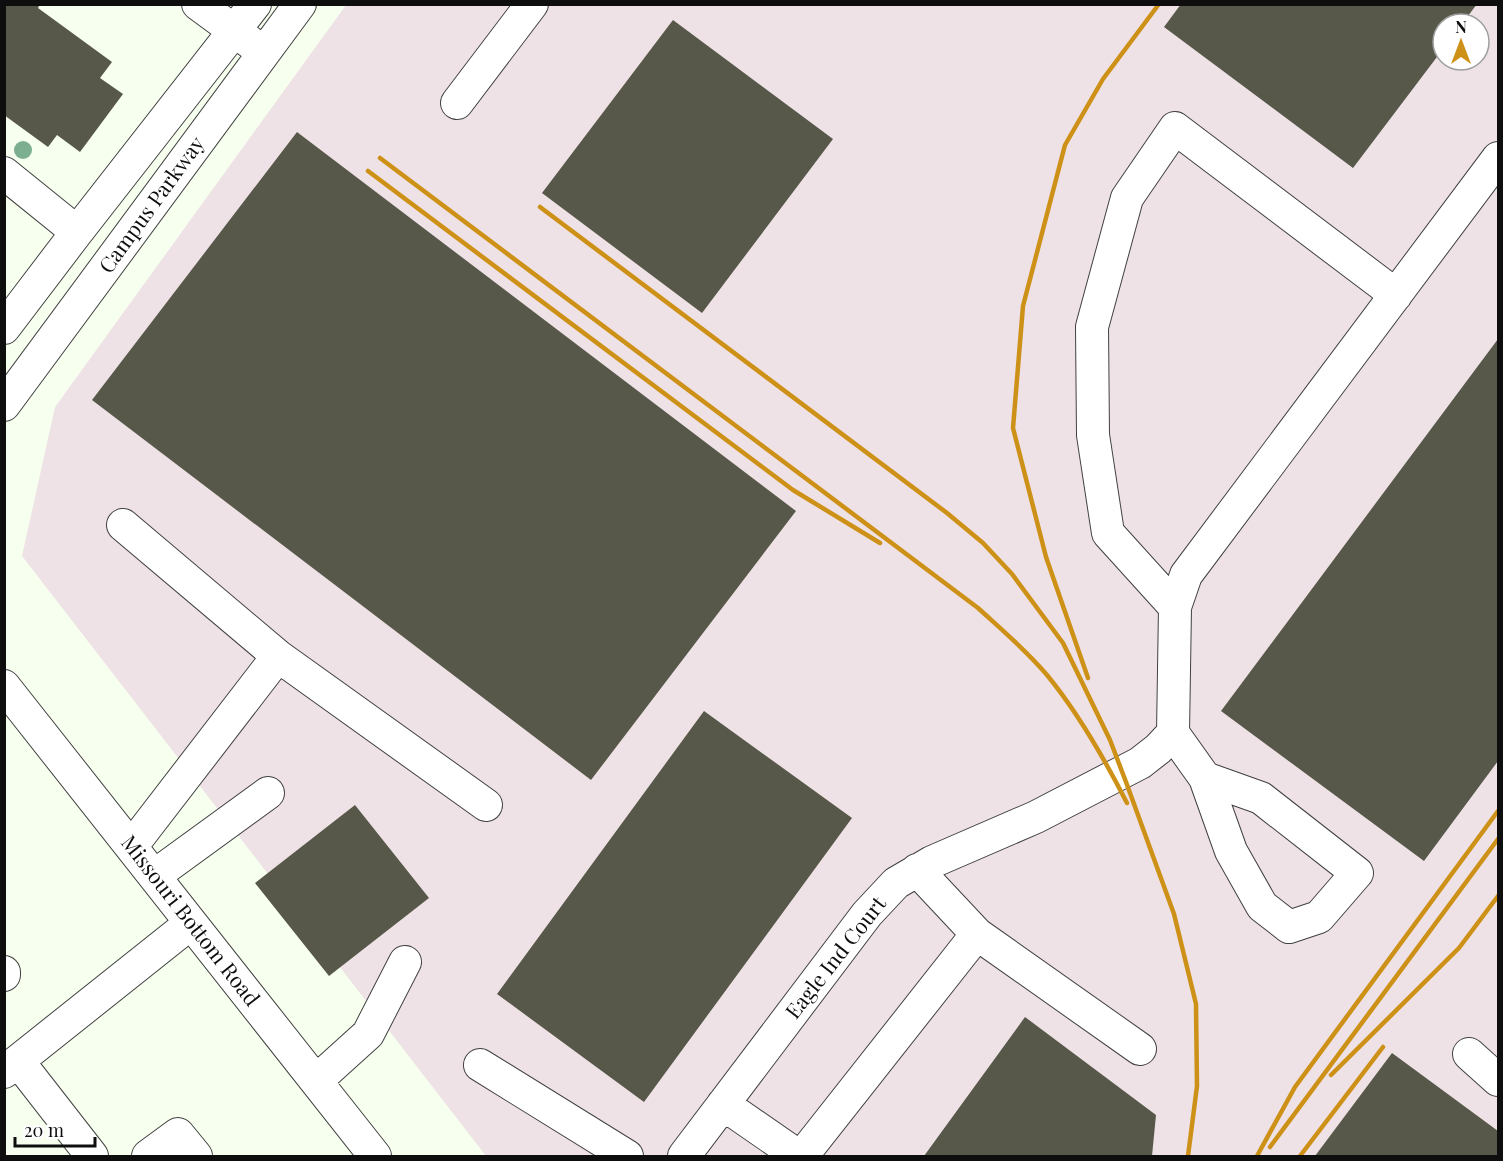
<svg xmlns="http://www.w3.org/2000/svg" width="1503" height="1161" font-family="'Playfair Display',serif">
	<rect width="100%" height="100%" fill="#f7ffef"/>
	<!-- industrial -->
	<path fill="#eee2e6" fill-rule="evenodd" d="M346 5H1498V1156H486L22 556 55 407ZM1443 24H1479V60H1443Z"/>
	<!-- building -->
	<path fill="#575849" d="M4 4H40L38 8 112 62 100 78 123 94 80 152 57 135 48 147 4 115Z
		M1181 4H1477L1462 24H1443V49L1353 168 1164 27Z
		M673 20 833 139 702 313 542 193Z
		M297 132 796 511 591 780 92 400Z
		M1498 339V761L1424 861 1221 711Z
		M704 711 852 818 644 1102 497 994Z
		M355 805 429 898 329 976 255 883Z
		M1025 1017 1156 1115 1152 1156H924Z
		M1392 1053 1498 1131V1156H1315Z"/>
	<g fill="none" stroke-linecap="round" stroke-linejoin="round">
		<!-- minor casing -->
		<g stroke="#414141" stroke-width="34">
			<path id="minor" d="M198 4 251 43
				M457 103 532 4
				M4 173 77 232
				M4 328 77 232 255 4
				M4 405 300 4
				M123 525 278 656
				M1175 607 1108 533 1093 435 1092 327 1127 198 1175 128 1396 295
				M4 686 375 1156
				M1173 733 1205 778 1261 798 1357 873 1319 917 1289 927 1262 906 1231 851 1205 778
				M131 847 278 656 486 805
				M917 870 977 934
				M154 876 268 793
				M4 972V975
				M1469 1054 1498 1080
				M18 1061 92 1156
				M480 1065 627 1156
				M4 1072 191 923
				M316 1081 368 1034 405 962
				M723 1104 798 1156
				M148 1156 178 1134 196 1156
				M684 1156 867 914 896 883 932 862 1036 817 1140 763 1158 749 1173 733 1175 607 1186 575 1498 158
				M802 1156 977 934 1140 1049"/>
		</g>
		<!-- minor -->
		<use href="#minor" stroke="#fff" stroke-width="32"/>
		<!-- rail -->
		<path stroke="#ce9117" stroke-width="4.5" d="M380 158 978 608C1001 629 1026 650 1047 675 1079 714 1104 758 1127 803
			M368 171 793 490 880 543
			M540 207 947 513 983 543 1012 574 1063 643 1110 740 1126 782 1174 914 1196 1004 1197 1086 1188 1156
			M1088 678 1046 557 1013 428 1023 306 1065 145 1103 79 1159 4
			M1331 1075 1459 948 1498 896
			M1270 1147 1498 839
			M1257 1156 1295 1087 1498 811
			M1300 1156 1383 1047"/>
	</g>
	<!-- trees -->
	<circle fill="#7caf90" cx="23" cy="150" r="9"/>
	<g text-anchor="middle" stroke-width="6" stroke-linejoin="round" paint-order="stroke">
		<!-- street labels -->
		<g font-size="21" fill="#0e0e0e" stroke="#fff">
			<text transform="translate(152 205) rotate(-54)" y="7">Campus Parkway</text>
			<text transform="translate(190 921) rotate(52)" y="7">Missouri Bottom Road</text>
			<text transform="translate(836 958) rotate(-52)" y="7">Eagle Ind Court</text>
		</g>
	</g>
	<!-- border -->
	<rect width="1503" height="1161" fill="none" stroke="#0e0e0e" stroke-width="12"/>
	<!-- north arrow -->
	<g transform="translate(1461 42)"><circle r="28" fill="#ffffff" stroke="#9f9f9f" stroke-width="1.5"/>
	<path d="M0-4.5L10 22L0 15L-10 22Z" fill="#ce9117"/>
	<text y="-9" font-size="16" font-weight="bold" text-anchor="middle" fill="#0e0e0e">N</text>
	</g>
	<!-- scale -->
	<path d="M15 1137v9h80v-9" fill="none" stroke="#0e0e0e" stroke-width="3"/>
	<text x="24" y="1137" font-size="18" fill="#0e0e0e" stroke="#ffffff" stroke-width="4.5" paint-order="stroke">20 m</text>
</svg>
